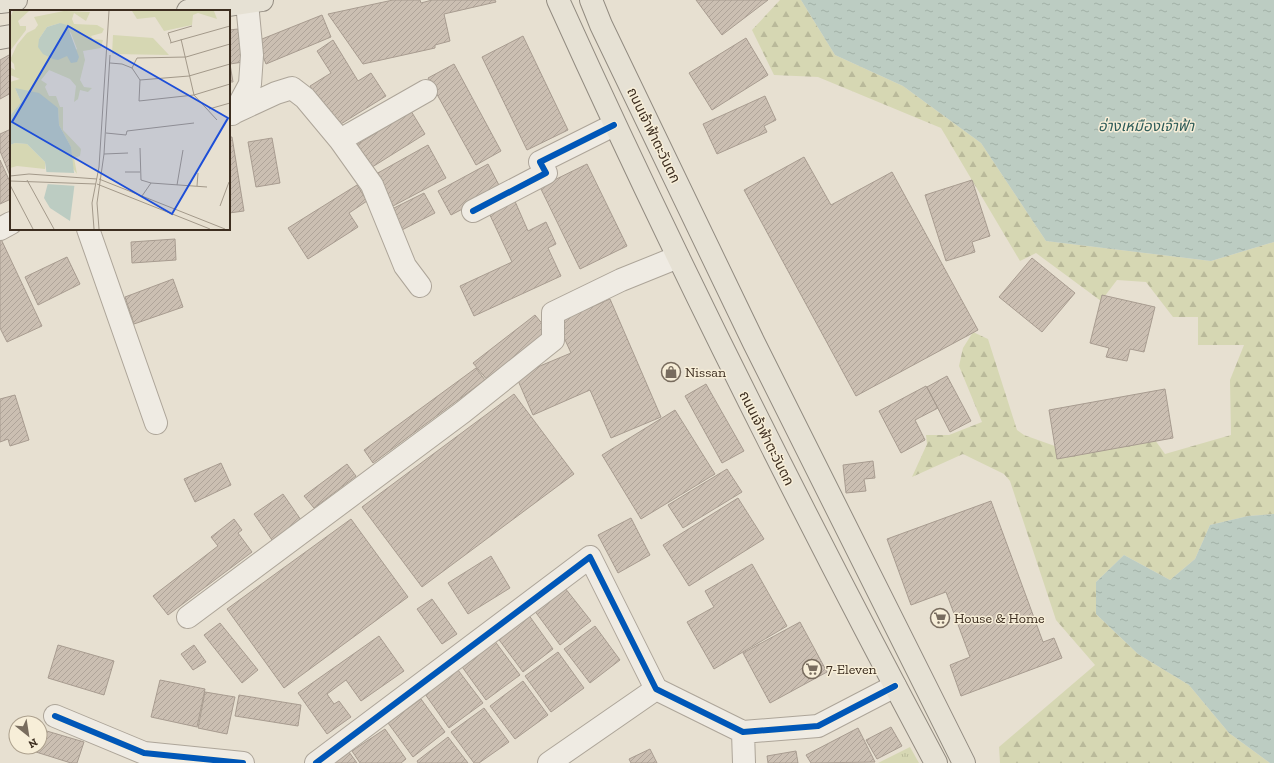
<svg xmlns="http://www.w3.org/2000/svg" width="1274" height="763" font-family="'Zilla Slab','Noto Sans Thai',serif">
	<defs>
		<pattern id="grass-tufts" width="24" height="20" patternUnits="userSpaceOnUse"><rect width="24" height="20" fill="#d6d7b3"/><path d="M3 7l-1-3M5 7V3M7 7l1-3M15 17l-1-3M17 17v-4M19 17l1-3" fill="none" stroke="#b9b99a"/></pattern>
		<pattern id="forest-firs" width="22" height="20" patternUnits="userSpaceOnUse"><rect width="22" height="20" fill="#d6d7b3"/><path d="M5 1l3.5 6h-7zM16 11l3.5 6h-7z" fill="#b9b99a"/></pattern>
		<pattern id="water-ripples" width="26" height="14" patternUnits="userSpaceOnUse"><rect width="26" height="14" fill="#bcccc2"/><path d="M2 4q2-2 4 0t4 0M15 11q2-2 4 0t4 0" fill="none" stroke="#a2b0a6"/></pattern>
		<pattern id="building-hatch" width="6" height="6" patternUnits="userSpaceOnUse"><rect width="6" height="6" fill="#cbbfb2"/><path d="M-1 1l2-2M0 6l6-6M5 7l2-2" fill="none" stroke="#afa499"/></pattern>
	</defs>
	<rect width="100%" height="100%" fill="#e7e0d1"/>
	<!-- grass -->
	<path fill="url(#grass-tufts)" d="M910 747 919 763H878Z"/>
	<!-- forest -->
	<path fill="url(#forest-firs)" d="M780 0H801L835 55 903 86 981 143 1046 241 1211 261 1274 242V514L1248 516 1210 525 1195 559 1170 580 1124 555 1096 582V614L1138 654 1189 685 1229 733 1270 763H1000L999 747 1095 665 1056 620 1010 481 1004 474 963 454 912 477 927 444 926 435H949L982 422 959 366 963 348 973 332 988 339 1017 430 1024 435 1077 454 1155 440 1165 454 1231 435 1230 380 1244 345H1198V317H1173L1146 282 1117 280 1101 301 1036 253 1020 261 941 128 818 77 774 75 752 30Z"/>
	<!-- water -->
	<path fill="url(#water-ripples)" d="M801 0H1274V242L1211 261 1046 241 981 143 903 86 835 55Z
		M1274 514V763H1270L1229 733 1189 685 1138 654 1096 614V582L1124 555 1170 580 1195 559 1210 525 1248 516Z"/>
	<!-- building -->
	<path fill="url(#building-hatch)" stroke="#a89c90" d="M393 0H420L421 3 432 0H495L496 2 444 14 450 41 435 45V48L363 64 328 14Z
		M696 0H768L722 35Z
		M322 15 331 37 266 64 257 41Z
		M238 29 243 62 230 64 233 82H229V30Z
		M523 36 568 130 527 150 482 57Z
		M746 38 768 75 712 110 689 73Z
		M333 40 358 81 371 73 386 96 336 127 310 86 331 73 317 51Z
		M9 55 11 59V93L0 99V60Z
		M454 64 501 151 476 165 428 78Z
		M765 96 776 120 764 126 767 132 717 154 703 124Z
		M411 111 425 134 369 169 355 146Z
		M11 129V178L0 151V134Z
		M229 137H232L244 211 229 213Z
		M272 138 280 183 256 187 248 142Z
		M428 145 446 178 393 206 376 174Z
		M804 157 831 205 892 172 978 330 856 396 744 190Z
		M0 160 11 184V199L0 204Z
		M488 164 501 189 451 215 438 191Z
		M587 164 627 246 580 269 540 187Z
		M972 180 990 236 972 242 975 252 946 261 925 195Z
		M357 185 367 201 349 213 358 227 308 259 288 228Z
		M424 193 435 213 396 233 386 212Z
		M514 199 528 231 546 222 556 244 548 248 561 276 474 316 460 286 512 262 488 211Z
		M0 239H1L42 326 7 342 0 328Z
		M175 239 176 260 132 263 131 242Z
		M67 257 80 284 38 305 25 277Z
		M1032 258 1075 293 1042 332 999 297Z
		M173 279 183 307 134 324 125 297Z
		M1102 295 1155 307 1144 352 1130 349 1127 361 1106 357 1109 348 1090 343Z
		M610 299 661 417 611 438 590 390 533 415 516 376 571 353 557 322Z
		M535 315 550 333 488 381 473 363Z
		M476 368 485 380 373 463 364 450Z
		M947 376 971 421 950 432 927 387Z
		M706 384 744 451 722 463 685 396Z
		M926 386 938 408 915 420 925 440 901 453 879 411Z
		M1165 389 1173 438 1057 459 1049 410Z
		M514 394 574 474 422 587 362 507Z
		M15 395 29 440 10 446 8 439 0 442V399Z
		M675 410 715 474 641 519 602 455Z
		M873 461 875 478 864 479 866 491 846 493 843 465Z
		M221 463 231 485 195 502 184 479Z
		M347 464 356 476 314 508 304 496Z
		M727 469 742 492 683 528 668 505Z
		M283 494 301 520 272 540 254 514Z
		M738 498 764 539 689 586 663 545Z
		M991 501 1043 642 1054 638 1062 658 961 696 950 665 970 657 946 592 911 605 887 539Z
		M631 518 650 555 618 573 598 535Z
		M234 519 242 530 238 533 252 552 168 615 153 596 218 546 211 537Z
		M351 519 408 597 284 688 227 609Z
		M491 556 510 588 468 614 448 583Z
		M752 564 787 626 714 669 687 622 714 607 705 591Z
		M565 588 591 621 560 645 534 610Z
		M432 599 457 634 442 644 417 609Z
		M528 614 553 649 523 672 497 637Z
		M800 622 827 672 770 703 743 653Z
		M220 623 258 670 242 683 204 635Z
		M595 626 620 660 590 683 564 649Z
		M379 636 404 671 361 701 346 680 327 694 334 704 339 701 351 717 327 734 298 693Z
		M494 640 520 675 486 700 460 664Z
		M58 645 114 661 104 695 48 678Z
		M194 645 206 662 193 670 181 654Z
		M558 652 584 688 551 712 525 676Z
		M458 670 483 703 449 728 425 694Z
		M160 680 205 689 197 727 151 717Z
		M523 681 548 715 515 739 490 706Z
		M205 692 235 697 227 734 198 728Z
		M239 695 301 705 298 726 235 716Z
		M421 699 445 732 413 757 388 723Z
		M484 708 509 742 479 763H474L451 732Z
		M891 727 902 746 877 759 866 740Z
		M858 728 875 762 811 763 806 755Z
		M40 729 84 742 77 763H71L20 747H40Z
		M385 729 406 759 401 763H360L352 751Z
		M448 737 468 763H418L417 761Z
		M650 749 657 763H631L629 759Z
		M796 751 798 763H768L767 756Z
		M349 752 357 763H333Z"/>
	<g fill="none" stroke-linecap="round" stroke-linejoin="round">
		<!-- minor casing -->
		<g stroke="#ada599" stroke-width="24">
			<path id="minor" d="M235 112 276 93 292 88 305 98 340 140 372 185 405 266 420 286
				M232 114 235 112 250 84 252 55 247 3
				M340 140 426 91
				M473 211 546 173 540 162 614 125
				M0 229 11 223
				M88 229 156 423
				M188 617 463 412 553 340V313L621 280 678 257
				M55 716 144 753 243 763
				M743 732 744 763
				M316 763 590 557 656 689 743 732 818 726 895 686
				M549 763 656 689"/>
		</g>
		<!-- major casing -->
		<g stroke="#928b80" stroke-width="24">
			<path id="major" d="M558 0C675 259 802 512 936 763
				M591 0 601 25 754 343 964 763
				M0 2 16 0
				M188 11 262 0
				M0 38 11 36"/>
		</g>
		<!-- minor -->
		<use href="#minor" stroke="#efebe3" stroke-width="22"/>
		<!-- major -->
		<use href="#major" stroke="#e6e1d4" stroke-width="22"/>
		<!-- cycleway casing -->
		<g stroke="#f7eed8" stroke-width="8">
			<path id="cycleway" d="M473 211 546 173 540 162 614 125
				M55 716 144 753 243 763
				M316 763 590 557 656 689 743 732 818 726 895 686"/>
		</g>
		<!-- cycleway -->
		<use href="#cycleway" stroke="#0057b8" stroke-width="6"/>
	</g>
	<!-- icons -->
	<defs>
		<g id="shop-ring" transform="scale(1)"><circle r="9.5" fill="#f7eed8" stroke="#786c5e" stroke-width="1.5"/><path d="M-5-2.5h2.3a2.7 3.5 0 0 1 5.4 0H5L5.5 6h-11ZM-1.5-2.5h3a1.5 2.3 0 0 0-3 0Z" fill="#786c5e"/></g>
		<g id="supermarket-ring" transform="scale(1)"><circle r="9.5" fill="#f7eed8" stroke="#786c5e" stroke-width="1.5"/><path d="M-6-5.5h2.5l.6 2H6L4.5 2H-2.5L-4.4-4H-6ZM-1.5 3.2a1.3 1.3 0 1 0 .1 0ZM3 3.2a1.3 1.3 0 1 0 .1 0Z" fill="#786c5e"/></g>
	</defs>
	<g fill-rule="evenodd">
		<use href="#shop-ring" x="671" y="372"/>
		<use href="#supermarket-ring" x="940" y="618"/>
		<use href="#supermarket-ring" x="812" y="669"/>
	</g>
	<g text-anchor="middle" stroke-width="3" stroke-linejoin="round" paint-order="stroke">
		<!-- street labels -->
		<g font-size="14" fill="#3d2e20" stroke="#f7eed8">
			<text transform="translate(654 135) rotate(64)" y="5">ถนนเจ้าฟ้าตะวันตก</text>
			<text transform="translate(767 438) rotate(63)" y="5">ถนนเจ้าฟ้าตะวันตก</text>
		</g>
		<!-- poi labels -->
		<g font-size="14" fill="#3d2e20" stroke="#f7eed8" text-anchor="start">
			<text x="685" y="377">Nissan</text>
			<text x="954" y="623">House &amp; Home</text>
			<text x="826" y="674">7-Eleven</text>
		</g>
		<!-- water labels -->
		<g font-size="15" font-style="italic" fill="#2f5d5a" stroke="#f7eed8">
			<text x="1146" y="131">อ่างเหมืองเจ้าฟ้า</text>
		</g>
	</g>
	<!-- overview -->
	<g transform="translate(10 10)">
		<rect width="220" height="220" fill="#e7e0d1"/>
		<path d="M103 25 143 28 159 45 102 44Z" fill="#d6d7b3"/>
		<path d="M3 1H19L8 11 10 16H16V20L0 41V8ZM54 1 80 2 76 11 64 3 62 9 64 14 87 15 94 19 92 23 81 26 83 29 93 30 91 38 73 41 75 50 70 70 74 77 82 78 78 82 70 80 68 89 64 92 66 76 60 69 39 60 31 70 37 74 35 77 39 86H46L50 97H53V120L71 139 70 146 64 148 67 164 62 157 61 137 49 115 48 98 5 78 11 92 0 106V72L10 69 0 65V57L5 60 4 54 0 50 7 35 17 23 25 19 28 15 24 7ZM50 13 61 23 67 39 53 47 29 29 37 17ZM122 1H204L207 9 188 3 183 5 182 15 154 21 145 7 127 9ZM5 133 17 134 35 152V159L7 156 0 158V135Z" fill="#d6d7b3" fill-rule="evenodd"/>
		<path d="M50 13 57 15 69 47 67 52 61 53 57 46 48 50 43 49 33 44 28 37 29 29 37 17ZM5 78 29 83 48 98 49 115 61 137 65 171 60 211 40 198 34 188 38 173 35 152 17 134 5 133 0 135V106L11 92Z" fill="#bcccc2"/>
		<path d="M35 162 65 163 67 176 36 174Z" fill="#e7e0d1"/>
		<path fill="none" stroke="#a3998a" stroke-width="1" d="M171 29 184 85 207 110M161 32 158 23 182 16M160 33 220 16M100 53 112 54 122 58 130 70 129 91 184 85 220 74M122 58 127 48 176 47 220 34M130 70 179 66 220 54M199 99 220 93M96 123 116 125 117 121 184 113M130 138 131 170 141 173M94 144 118 143M115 162H130M0 166 19 164 87 169M89 169 215 219M17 170 44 219M0 171 86 174M87 174 200 219M0 175 23 219M167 175 173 140M187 176 188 163M132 186 141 173 197 177M210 196 219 172M84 219 82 193 89 157 99 1M89 219 87 193 94 144 100 45"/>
		<path fill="#1d4ed8" fill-opacity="0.15" stroke="#1d4ed8" stroke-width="2" d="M58 16 218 108 162 204 2 112Z"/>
		<rect width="220" height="220" fill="none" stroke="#3d2e20" stroke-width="2"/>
	</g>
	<!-- north arrow -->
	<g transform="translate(28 735) rotate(150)"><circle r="19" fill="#f7eed8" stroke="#ada18e"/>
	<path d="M0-3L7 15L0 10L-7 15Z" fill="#786c5e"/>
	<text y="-6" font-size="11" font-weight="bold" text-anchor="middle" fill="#3d2e20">N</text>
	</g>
</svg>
